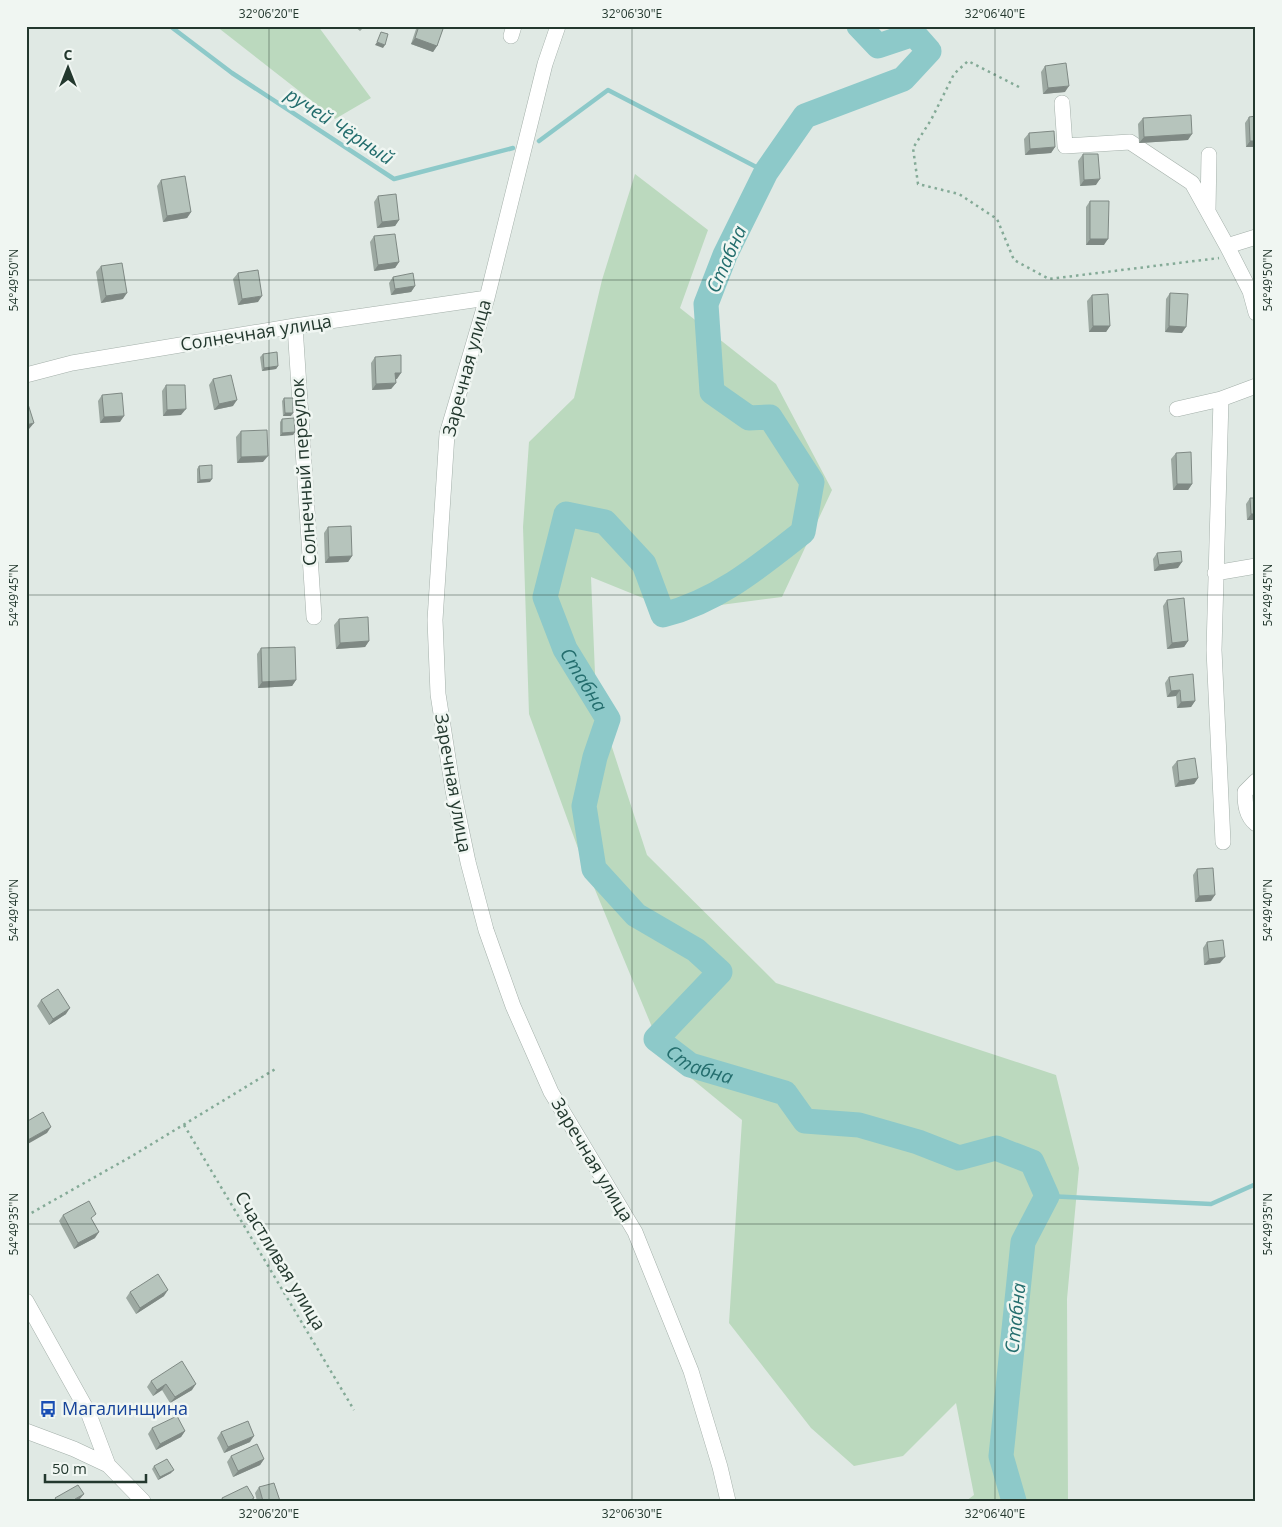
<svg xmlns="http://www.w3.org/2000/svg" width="1282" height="1527" font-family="'Open Sans',sans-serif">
	<rect width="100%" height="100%" fill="#e0e9e4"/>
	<!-- green -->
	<path fill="#bbd9be" d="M216 26H318L371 98 335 119Z
		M635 174 708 230 680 308 776 384 832 490 782 597 675 611 591 577 596 698 647 855 776 983 1056 1075 1079 1168 1067 1299 1068 1501H966L974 1495 956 1403 903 1456 854 1466 811 1428 729 1323 742 1120 664 1056 579 851 529 714 523 527 529 442 574 398 602 280Z"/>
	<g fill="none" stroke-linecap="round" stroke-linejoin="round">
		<!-- stream -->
		<path stroke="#8dc9c9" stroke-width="4.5" d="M170 26 232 73 394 179 513 148
			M539 141 608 90 766 172
			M1047 1196 1211 1204 1256 1184"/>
		<!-- river -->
		<path stroke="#8dc9c9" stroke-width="25" id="s1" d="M859 26 878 46 914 34 929 51 903 79 805 116 766 172 725 255 706 304 712 392 749 418 770 417 812 482 803 532C760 566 718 601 663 615L644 564 605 522 566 514 545 597 565 649 608 719 595 757 584 806 594 869 636 915 696 950 720 972 656 1039 690 1065 785 1093 805 1121 859 1125 918 1142 959 1158 996 1148 1032 1162 1047 1196 1023 1242 1001 1456 1014 1501"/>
		<!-- minor casing -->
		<g stroke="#a4b0aa" stroke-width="16">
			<path id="minor" d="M558 26 545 64 487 298 447 434 435 620 438 694 453 790 468 862 486 930 513 1006 551 1092 635 1232 691 1371 720 1467 728 1501
				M511 36 514 26
				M1062 103 1065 146 1130 142 1192 183 1227 246
				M1208 210 1209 155
				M1256 237 1227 246 1250 291 1256 313
				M295 326 314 617
				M26 375 72 363 295 326 487 298
				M1177 409 1221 399
				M1215 573 1256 566
				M1256 781 1245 792C1245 804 1246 816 1256 824
				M1223 842 1214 650 1221 399 1256 386
				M26 1301 88 1412 108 1465
				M26 1431 74 1449 108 1465 143 1501"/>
		</g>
		<!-- path -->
		<path stroke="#84aa97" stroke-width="2.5" stroke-dasharray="2.5 4" stroke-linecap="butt" d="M1019 87 968 61 954 74 931 120 913 148 918 184 959 194 997 219 1014 260 1049 279 1219 258
			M184 1125 354 1410
			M26 1216 132 1156 277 1068"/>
		<!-- minor -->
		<use href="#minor" stroke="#fff" stroke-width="15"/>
	</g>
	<!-- wall -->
	<path fill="#9da9a2" d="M354 26H365L360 31Z
		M417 26H444L437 46 433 52 411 44Z
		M1045 66 1065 92 1043 94 1041 72Z
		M1249 117 1256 147H1246L1245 123Z
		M1143 118 1188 140 1139 143 1138 124Z
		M1029 133 1055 147 1051 153 1025 155 1024 139Z
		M1083 154 1096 185 1080 186 1078 161Z
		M161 180 191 212 187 218 163 222 157 186Z
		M378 196 399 220 395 226 377 228 374 202Z
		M1090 201 1104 245H1086V207Z
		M374 236 399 262 395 268 374 271 370 242Z
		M101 266 123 299 101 303 96 272Z
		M238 273 258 302 238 305 233 279Z
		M393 277 415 286 411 292 391 295 389 283Z
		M1170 293 1182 333 1165 332 1166 299Z
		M1092 295 1110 326 1106 332H1089L1087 301Z
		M263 354 278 366 276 369 262 371 260 357Z
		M375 357 397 379H396V383L391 389 372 390 371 363Z
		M213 379 233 406 214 410 209 385Z
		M166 385 181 415 163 416 162 391Z
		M102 395 120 422 100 423 98 401Z
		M284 398 291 416H283L282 401Z
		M282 419 295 432 293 435 280 436V422Z
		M241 431 263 462 237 463 236 437Z
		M1176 453 1192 484 1188 490H1173L1171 459Z
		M199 466 210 482 197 483V469Z
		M1250 498H1256V520H1247L1246 504Z
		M328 527 352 556 348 562 325 563 324 533Z
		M1157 553 1178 568 1154 571 1153 559Z
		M1167 600 1188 641 1184 647 1167 649 1163 606Z
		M339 619 369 641 365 647 336 649 334 625Z
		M261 648 296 680 292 686 258 688 257 654Z
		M1169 677 1195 701 1191 707 1177 708 1176 696 1167 697 1165 683Z
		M1177 761 1198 778 1194 784 1175 787 1172 767Z
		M1197 869 1211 901 1195 902 1193 875Z
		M1207 942 1220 963 1204 965 1203 948Z
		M41 1000 66 1014 49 1025 37 1006Z
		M63 1215 92 1220 95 1238 74 1249 59 1221Z
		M130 1292 164 1296 136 1314 126 1298Z
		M151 1381 192 1390 170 1403 162 1390 153 1396 147 1387Z
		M152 1428 185 1431 181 1437 156 1450 148 1434Z
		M221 1432 250 1442 224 1453 217 1438Z
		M231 1456 264 1459 260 1465 233 1477 227 1462Z
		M154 1466 171 1473 158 1480 152 1469Z
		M259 1487 280 1501H257L255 1493Z"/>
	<!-- shaded-wall -->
	<path fill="#7f8984" d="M415 38 437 46 433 52 411 44Z
		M377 42 385 45 383 48 375 45Z
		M1069 86 1065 92 1043 94 1048 88Z
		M1192 134 1188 140 1139 143 1144 137Z
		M1250 141H1256V147H1246Z
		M1055 147 1051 153 1025 155 1030 149Z
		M1100 179 1096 185 1080 186 1084 180Z
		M191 212 187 218 163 222 167 216Z
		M399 220 395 226 377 228 382 222Z
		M1090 239H1108L1104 245H1086Z
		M399 262 395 268 374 271 378 265Z
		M415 286 411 292 391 295 395 289Z
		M127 293 123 299 101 303 106 296Z
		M262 296 258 302 238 305 242 299Z
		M1093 326H1110L1106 332H1089Z
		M1169 326 1186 327 1182 333 1165 332Z
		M278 366 276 369 262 371 264 368Z
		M395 373H401L397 379H391Z
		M396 383 391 389 372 390 376 384Z
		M237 400 233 406 214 410 219 404Z
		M186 409 181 415 163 416 167 410Z
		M285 413H293L291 416H283Z
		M124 416 120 422 100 423 104 417Z
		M34 423 29 429 26 430V425Z
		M295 432 293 435 280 436 282 433Z
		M268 456 263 462 237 463 241 457Z
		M212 479 210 482 197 483 200 480Z
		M1177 484H1192L1188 490H1173Z
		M1251 514H1256V520H1247Z
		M352 556 348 562 325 563 329 557Z
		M1182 562 1178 568 1154 571 1159 565Z
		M369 641 365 647 336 649 340 643Z
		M1188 641 1184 647 1167 649 1172 643Z
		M296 680 292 686 258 688 262 682Z
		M1180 690 1176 696 1167 697 1171 691Z
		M1195 701 1191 707 1177 708 1181 702Z
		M1198 778 1194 784 1175 787 1179 781Z
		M1215 895 1211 901 1195 902 1199 896Z
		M1225 957 1220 963 1204 965 1209 959Z
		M70 1008 66 1014 49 1025 53 1019Z
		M51 1127 47 1133 26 1145V1141Z
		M99 1232 95 1238 74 1249 78 1243Z
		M168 1290 164 1296 136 1314 140 1308Z
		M166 1384 162 1390 153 1396 157 1390Z
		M196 1384 192 1390 170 1403 175 1397Z
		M185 1431 181 1437 156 1450 160 1444Z
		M254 1436 250 1442 224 1453 228 1447Z
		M264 1459 260 1465 233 1477 238 1471Z
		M174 1470 171 1473 158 1480 160 1477Z
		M84 1494 79 1500 74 1501 75 1499Z"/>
	<!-- building -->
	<path fill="#b6c4bc" stroke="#7f8984" d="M419 26H444L437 46 415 38Z
		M381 32 388 34 385 45 377 42Z
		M1066 63 1069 86 1048 88 1045 66Z
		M1191 115 1192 134 1144 137 1143 118Z
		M1256 116V141H1250L1249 117Z
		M1054 131 1055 147 1030 149 1029 133Z
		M1083 154H1098L1100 179 1084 180Z
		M185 176 191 212 167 216 161 180Z
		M396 194 399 220 382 222 378 196Z
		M1090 201H1109L1108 239H1090Z
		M395 234 399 262 378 265 374 236Z
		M122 263 127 293 106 296 101 266Z
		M258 270 262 296 242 299 238 273Z
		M413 273 415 286 395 289 393 277Z
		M1170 293 1188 294 1186 327 1169 326Z
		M1108 294 1110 326H1093L1092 295Z
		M277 352 278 366 264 368 263 354Z
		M401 355V373H395L396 383 376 384 375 357Z
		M231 375 237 400 219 404 213 379Z
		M166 385H185L186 409 167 410Z
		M122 393 124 416 104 417 102 395Z
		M284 398H293V413H285Z
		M28 404 34 423 26 425V405Z
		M294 418 295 432 282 433V419Z
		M267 430 268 456 241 457V431Z
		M1191 452 1192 484H1177L1176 453Z
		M212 465V479L200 480 199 466Z
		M1250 498H1256V514H1251Z
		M351 526 352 556 329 557 328 527Z
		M1181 551 1182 562 1159 565 1157 553Z
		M1184 598 1188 641 1172 643 1167 600Z
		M368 617 369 641 340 643 339 619Z
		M295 647 296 680 262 682 261 648Z
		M1193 674 1195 701 1181 702 1180 690 1171 691 1169 677Z
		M1195 758 1198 778 1179 781 1177 761Z
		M1213 868 1215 895 1199 896 1197 869Z
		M1223 940 1225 957 1209 959 1207 942Z
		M58 989 70 1008 53 1019 41 1000Z
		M43 1112 51 1127 26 1141V1122Z
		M89 1201 96 1214 91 1218 99 1232 78 1243 63 1215Z
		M158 1274 168 1290 140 1308 130 1292Z
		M182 1361 196 1384 175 1397 166 1384 157 1390 151 1381Z
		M177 1416 185 1431 160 1444 152 1428Z
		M248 1421 254 1436 228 1447 221 1432Z
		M257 1444 264 1459 238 1471 231 1456Z
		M167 1459 174 1470 160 1477 154 1466Z
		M274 1483 280 1501H263L259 1487Z
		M78 1485 84 1494 75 1499 76 1501H57L55 1498Z
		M247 1486 254 1498 249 1501H223L222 1498Z"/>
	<!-- ticks -->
	<path fill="none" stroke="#23382e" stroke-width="1" stroke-opacity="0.45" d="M269 26V1501M632 26V1501M995 26V1501M26 280H1256M26 595H1256M26 910H1256M26 1224H1256"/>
	<!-- icons -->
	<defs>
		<g id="bus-bare" transform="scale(1.35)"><path d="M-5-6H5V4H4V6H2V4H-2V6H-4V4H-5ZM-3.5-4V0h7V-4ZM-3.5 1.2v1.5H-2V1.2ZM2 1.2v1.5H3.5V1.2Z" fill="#1a4fb4" stroke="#f0f6f2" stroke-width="2.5" paint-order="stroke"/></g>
	</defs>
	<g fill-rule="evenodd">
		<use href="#bus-bare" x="48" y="1409"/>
	</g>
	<g text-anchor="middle" stroke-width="5" stroke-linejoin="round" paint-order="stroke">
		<!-- street labels -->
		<g font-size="18" fill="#23382e" stroke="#f0f6f2">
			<text transform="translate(256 333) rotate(-9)" y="6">Солнечная улица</text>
			<text transform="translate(467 368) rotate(-75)" y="6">Заречная улица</text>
			<text transform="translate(304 472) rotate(-94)" y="6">Солнечный переулок</text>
			<text transform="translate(453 783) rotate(80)" y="6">Заречная улица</text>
			<text transform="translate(592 1160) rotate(59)" y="6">Заречная улица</text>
			<text transform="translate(280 1261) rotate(59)" y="6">Счастливая улица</text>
		</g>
		<!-- transit labels -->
		<g font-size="18" fill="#164399" stroke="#f0f6f2" text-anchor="start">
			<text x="62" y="1415">Магалинщина</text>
		</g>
		<!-- water labels -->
		<g font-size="19" font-style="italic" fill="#236d6d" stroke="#f0f6f2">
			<text transform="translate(340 126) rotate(33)" y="7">ручей Чёрный</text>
			<text transform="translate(726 259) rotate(-66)" y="7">Стабна</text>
			<text dy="7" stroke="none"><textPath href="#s1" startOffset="1220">Стабна</textPath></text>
			<text dy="7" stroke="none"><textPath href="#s1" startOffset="1729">Стабна</textPath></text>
			<text transform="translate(1015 1318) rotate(-84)" y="7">Стабна</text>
		</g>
	</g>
	<!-- border -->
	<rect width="1282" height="1527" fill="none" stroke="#f0f6f2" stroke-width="55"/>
	<!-- north arrow -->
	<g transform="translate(68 68)" stroke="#f0f6f2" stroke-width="4" paint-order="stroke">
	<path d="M0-4L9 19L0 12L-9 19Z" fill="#23382e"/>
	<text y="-8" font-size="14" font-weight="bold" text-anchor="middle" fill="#23382e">С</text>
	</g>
	<!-- scale -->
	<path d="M45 1474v8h101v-8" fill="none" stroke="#23382e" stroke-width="2.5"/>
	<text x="52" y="1474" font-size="15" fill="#23382e" stroke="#f0f6f2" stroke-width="4" paint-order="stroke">50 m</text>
	<rect x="28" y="28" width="1226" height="1472" fill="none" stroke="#23382e" stroke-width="2"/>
	<g font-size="12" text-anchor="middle" fill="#23382e">
		<text x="269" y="18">32°06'20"E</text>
		<text x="632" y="18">32°06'30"E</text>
		<text x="995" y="18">32°06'40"E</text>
		<text transform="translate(14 280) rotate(-90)" y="4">54°49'50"N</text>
		<text transform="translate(1268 280) rotate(-90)" y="4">54°49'50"N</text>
		<text transform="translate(14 595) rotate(-90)" y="4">54°49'45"N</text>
		<text transform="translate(1268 595) rotate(-90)" y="4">54°49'45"N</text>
		<text transform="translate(14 910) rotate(-90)" y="4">54°49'40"N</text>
		<text transform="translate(1268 910) rotate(-90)" y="4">54°49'40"N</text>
		<text transform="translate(14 1224) rotate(-90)" y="4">54°49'35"N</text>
		<text transform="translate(1268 1224) rotate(-90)" y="4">54°49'35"N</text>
		<text x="269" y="1518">32°06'20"E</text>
		<text x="632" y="1518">32°06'30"E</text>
		<text x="995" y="1518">32°06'40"E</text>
	</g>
</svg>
